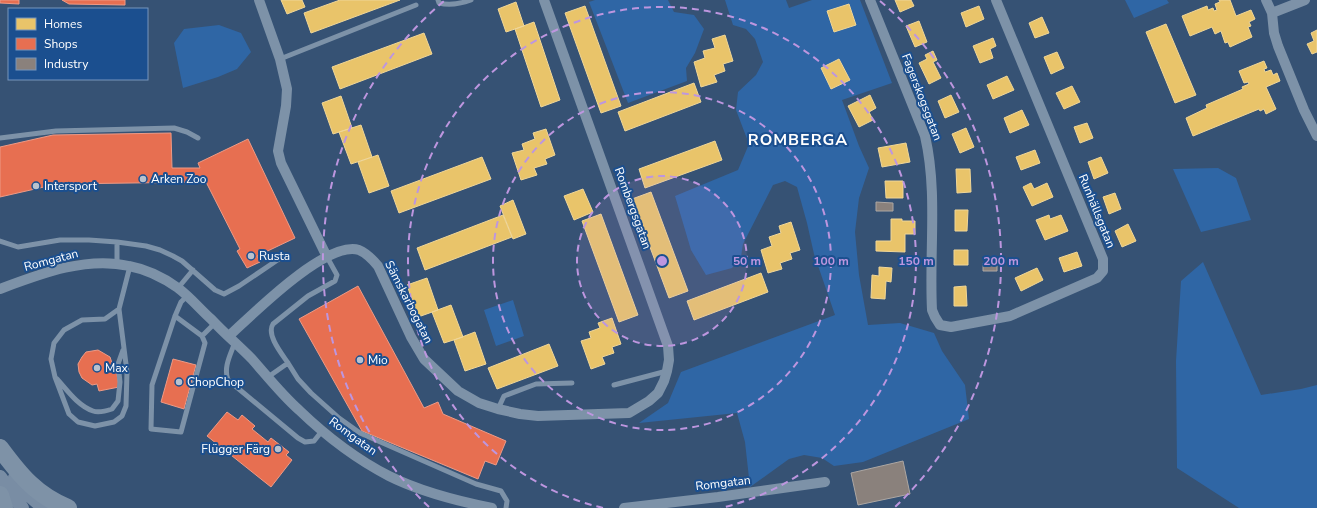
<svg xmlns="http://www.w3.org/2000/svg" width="1317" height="508" font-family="'Nunito Sans',sans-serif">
	<rect width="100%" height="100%" fill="#365274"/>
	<!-- green -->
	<path fill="#2f66a5" d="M595 0H668L674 12 694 15 704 29 695 53 686 68 687 81 628 103 589 2Z
		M725 0H786L789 8 812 0H860L892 83 842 100 859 146 869 168 859 198 855 232 859 275 868 325 900 323 934 333 942 351 965 385 969 419 863 462 834 466 822 458 804 455 789 459 750 487 745 442 737 413 639 423 668 403 681 372 835 315 814 254 807 223 797 187 785 181 773 185 743 244 741 257 732 268 706 275 691 250 675 196 738 170 749 144 736 110 738 92 756 75 763 62 755 39 746 29 733 25Z
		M1125 0H1167L1169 3 1134 18Z
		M219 25 241 33 251 52 237 69 218 77 183 88 174 43 184 29Z
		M1218 168 1236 178 1251 220 1201 232 1173 169Z
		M1203 262 1261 395 1301 389 1317 385V508H1239L1177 468 1176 361 1181 281Z
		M513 300 524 336 496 346 484 310Z"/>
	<!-- homes -->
	<path fill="#e9c46a" stroke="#f0d697" d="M281 0H302L305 7 287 14Z
		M340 0H400L311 33 304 13Z
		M895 0H911L914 6 900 12Z
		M1219 0H1230L1236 16 1251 10 1255 19 1249 22 1251 26 1248 27 1252 37 1230 47 1228 42 1225 43 1221 31 1215 34 1212 27 1190 36 1182 16 1207 6 1208 10 1213 8 1214 11 1217 10 1215 4 1220 2Z
		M516 2 524 26 506 32 498 9Z
		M849 4 856 25 834 32 827 11Z
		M585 6 621 106 601 113 565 13Z
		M979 6 984 19 966 27 961 13Z
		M1042 17 1049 33 1035 38 1029 23Z
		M919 21 927 42 915 47 906 26Z
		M534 22 560 100 541 107 515 29Z
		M1166 24 1196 95 1175 103 1146 32Z
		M1317 30V52L1312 54 1307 44 1314 41 1311 33Z
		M424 33 432 54 340 89 332 67Z
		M725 35 733 61 723 64 725 71 714 75 717 82 701 87 694 62 705 58 703 51 715 48 712 39Z
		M993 38 996 46 990 49 993 58 980 63 973 46Z
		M933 51 937 60 933 62 941 78 929 84 919 63 927 59 925 55Z
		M1057 52 1064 68 1051 74 1044 57Z
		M839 59 850 80 831 89 821 68Z
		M1264 61 1267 68 1264 69 1265 72 1271 70 1273 75 1277 73 1280 81 1266 87 1276 109 1266 114 1264 109 1260 111 1259 109 1193 136 1186 118 1207 108 1206 105 1243 89 1242 87 1249 84 1248 82 1244 83 1239 71Z
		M1007 76 1014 90 993 99 987 85Z
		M694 83 701 102 625 131 618 112Z
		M1072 86 1080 102 1064 109 1056 93Z
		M870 95 876 108 869 112 873 120 859 127 848 106Z
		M951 95 959 112 945 118 938 101Z
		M341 96 352 128 333 134 322 103Z
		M1022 110 1029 125 1010 133 1004 118Z
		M1087 123 1093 138 1080 143 1074 127Z
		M361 125 372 157 351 164 339 132Z
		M966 128 974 147 960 153 952 134Z
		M546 129 555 155 545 159 547 164 534 168 537 175 521 180 512 153 524 150 522 144 535 139 533 133Z
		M715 141 722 160 645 188 639 169Z
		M906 143 910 162 882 167 878 148Z
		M1035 150 1040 163 1021 170 1016 157Z
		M378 155 389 186 369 193 358 162Z
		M482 157 491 179 399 213 391 191Z
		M1101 157 1108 173 1094 179 1088 162Z
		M956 169H970L971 192 957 193Z
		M885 181H903V198H886Z
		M1031 183 1034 189 1047 183 1053 197 1032 206 1023 187Z
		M583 189 593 212 574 220 564 196Z
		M651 192 688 291 669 298 632 199Z
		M1115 193 1121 209 1109 214 1103 197Z
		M513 200 526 234 513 239 500 206Z
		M955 210H968L967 231H955Z
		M601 214 638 315 619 322 582 221Z
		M503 215 512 237 425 270 417 248Z
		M1049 215 1050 219 1061 215 1068 231 1045 240 1036 220Z
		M891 219H902V221H915V234H905V252L876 251V241H891Z
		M791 222 800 250 790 253 792 259 780 263 782 269 768 273 761 250 772 246 769 237 781 233 779 226Z
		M1128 224 1136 241 1122 247 1115 231Z
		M954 250H968V265H954Z
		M1077 252 1082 266 1064 272 1059 258Z
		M879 267 892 268 891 282 886 281 885 299 871 298 872 275 879 276Z
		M1037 268 1043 280 1021 291 1015 278Z
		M761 273 768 292 694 320 687 301Z
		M427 278 438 310 418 317 407 285Z
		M966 286 967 306H954V287Z
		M451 305 463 337 444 343 432 312Z
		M612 318 621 344 612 347 614 353 602 357 605 364 591 369 581 341 591 338 589 332 600 328 598 323Z
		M475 332 486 364 465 371 454 340Z
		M549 344 558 366 497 389 488 368Z"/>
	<!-- shops -->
	<path fill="#e76f51" stroke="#ee9a85" d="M0 0H19V4L0 3Z
		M62 0H125V5L69 4Z
		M171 133 172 168H200L198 163 248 139 295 238 257 256 260 262 247 268 237 251 240 249 206 182 57 184 0 197V147L53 135Z
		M358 286 424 408 438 402 443 414 506 441 496 465 485 461 478 479 362 431 299 319Z
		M98 350 110 357 112 363 115 362 119 387 99 391 97 384 92 385 82 378 79 372 78 364 82 357 86 352Z
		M173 359 196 365 184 409 161 402Z
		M227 412 238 420 242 415 255 426 252 429 268 442 271 438 289 452 286 455 292 460 271 487 207 436Z"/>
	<!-- industry -->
	<path fill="#8a817c" stroke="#ada7a3" d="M876 202 893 203V211H876Z
		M997 262V271H983V263Z
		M903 461 910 494 858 505 851 473Z"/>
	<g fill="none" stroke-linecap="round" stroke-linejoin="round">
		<!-- lane -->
		<path stroke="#7d92a8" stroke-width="5" d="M438 0 439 3C450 6 460 4 471 0
			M280 59 416 5
			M0 138 56 131 174 128 187 132 198 138
			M0 241 18 247 60 240H89L117 242 146 246 160 250 173 256 182 261 215 290 224 294 239 286 279 259
			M117 264V242
			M178 288 193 270
			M187 296 181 302 175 316 152 385 151 429 181 432 205 343 202 336
			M119 309 105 319 82 320 64 330 54 343 51 359 55 377 69 414 78 422 95 426 114 422 122 416 126 406 127 372 119 309 130 266
			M175 316 202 336 215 323
			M235 342C231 354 223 367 228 380L298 438 305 442 314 441 322 431
			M288 363 298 379 311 393 339 418 360 433 476 484 501 491 507 501 506 508
			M268 377 288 363C282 354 266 335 273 324L308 296 335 281 337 275 327 257
			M57 379C67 390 78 406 93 411 99 413 106 411 112 409L118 401 120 382 118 364 123 350
			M614 385 667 371
			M498 409 504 396 536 384 572 383"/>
		<!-- street -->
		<path stroke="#7d92a8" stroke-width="10" d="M259 0 280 59 287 89 286 106 278 151 281 163 327 257
			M870 0 925 136C938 192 929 252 932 310L935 317 940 325 951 327 1010 316 1097 278 1103 271V259L996 0
			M1266 0 1272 13 1274 33 1278 46 1304 110 1317 136
			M1272 13 1305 0
			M0 289C40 274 86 256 129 266 145 269 164 278 178 288 190 297 200 309 211 319 224 333 238 345 252 359 267 376 282 395 299 410 326 436 356 459 389 476 421 492 457 501 492 508
			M229 336C252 315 326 240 359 250 366 253 373 260 378 266L411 337 424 359 458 391 479 403 498 409 520 414 538 416 629 413 649 401 658 393 664 381 667 371 669 360 668 346 544 0
			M624 508 718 497 825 482"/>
		<!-- secondary -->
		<path stroke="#798da4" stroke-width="14" d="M0 477 22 508
			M15 478 29 495 44 508"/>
		<!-- highway -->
		<path stroke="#7e92a7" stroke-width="18" d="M0 448C20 475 36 495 68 508
			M0 495 4 508"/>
	</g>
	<!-- distance rings -->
	<circle cx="662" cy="261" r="85" fill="#bd96df" fill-opacity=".12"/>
	<g fill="none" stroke="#bd96df" stroke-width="2" stroke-dasharray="7 5">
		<circle cx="662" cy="261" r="85"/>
		<circle cx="662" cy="261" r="169"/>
		<path d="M603 508A254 254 0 1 1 721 508"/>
		<path d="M429 507A339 339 0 0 1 444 1M880 1A339 339 0 0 1 895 507"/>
	</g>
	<!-- markers -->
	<g fill="#b9c2ce" stroke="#1b4f8f" stroke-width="1.5">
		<circle cx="143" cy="179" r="4"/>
		<circle cx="36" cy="186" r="4"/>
		<circle cx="251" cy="256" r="4"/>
		<circle cx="360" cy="360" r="4"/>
		<circle cx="97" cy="368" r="4"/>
		<circle cx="179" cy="382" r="4"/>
		<circle cx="278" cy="449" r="4"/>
	</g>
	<g text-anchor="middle" stroke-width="4" stroke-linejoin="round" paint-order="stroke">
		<!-- street labels -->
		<g font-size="12" fill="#fff" stroke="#1b4f8f">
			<text transform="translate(922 97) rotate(69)" y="4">Fagerskogsgatan</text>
			<text transform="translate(633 208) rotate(70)" y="4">Rombergsgatan</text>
			<text transform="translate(1097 211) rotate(68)" y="4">Runhällsgatan</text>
			<text transform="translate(51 260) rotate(-15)" y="4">Romgatan</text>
			<text transform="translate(409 302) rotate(63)" y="4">Sämskarbogatan</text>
			<text transform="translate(353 436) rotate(36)" y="4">Romgatan</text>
			<text transform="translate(723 483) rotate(-7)" y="4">Romgatan</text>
		</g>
		<!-- poi labels -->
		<g font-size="12" fill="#fff" stroke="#1b4f8f" text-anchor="start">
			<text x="151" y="183">Arken Zoo</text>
			<text x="44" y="190">Intersport</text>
			<text x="259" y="260">Rusta</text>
			<text x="368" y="364">Mio</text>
			<text x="105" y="372">Max</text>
			<text x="187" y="386">ChopChop</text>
			<text x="270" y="453" text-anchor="end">Flügger Färg</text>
		</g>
		<!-- district labels -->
		<g font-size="16" font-weight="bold" letter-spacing="1" fill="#fff" stroke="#1b4f8f">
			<text x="798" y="145">ROMBERGA</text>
		</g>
	</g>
	<circle cx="662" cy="261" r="6" fill="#bd96df" stroke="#1b4f8f" stroke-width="2"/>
	<g font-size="12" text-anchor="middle" font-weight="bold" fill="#bd96df" stroke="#1b4f8f" stroke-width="4" stroke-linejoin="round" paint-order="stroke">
		<text x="747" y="265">50 m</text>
		<text x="831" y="265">100 m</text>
		<text x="916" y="265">150 m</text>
		<text x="1001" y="265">200 m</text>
	</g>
	<!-- legend -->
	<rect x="8" y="8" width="140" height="72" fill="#1b4f8f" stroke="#7695bc"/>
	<rect x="16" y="18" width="20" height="12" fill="#e9c46a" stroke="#7695bc"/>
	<text x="44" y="28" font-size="12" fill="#ffffff">Homes</text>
	<rect x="16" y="38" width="20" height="12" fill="#e76f51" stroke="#7695bc"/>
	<text x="44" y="48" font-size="12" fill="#ffffff">Shops</text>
	<rect x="16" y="58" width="20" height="12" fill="#8a817c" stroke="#7695bc"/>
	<text x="44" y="68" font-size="12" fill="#ffffff">Industry</text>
</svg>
